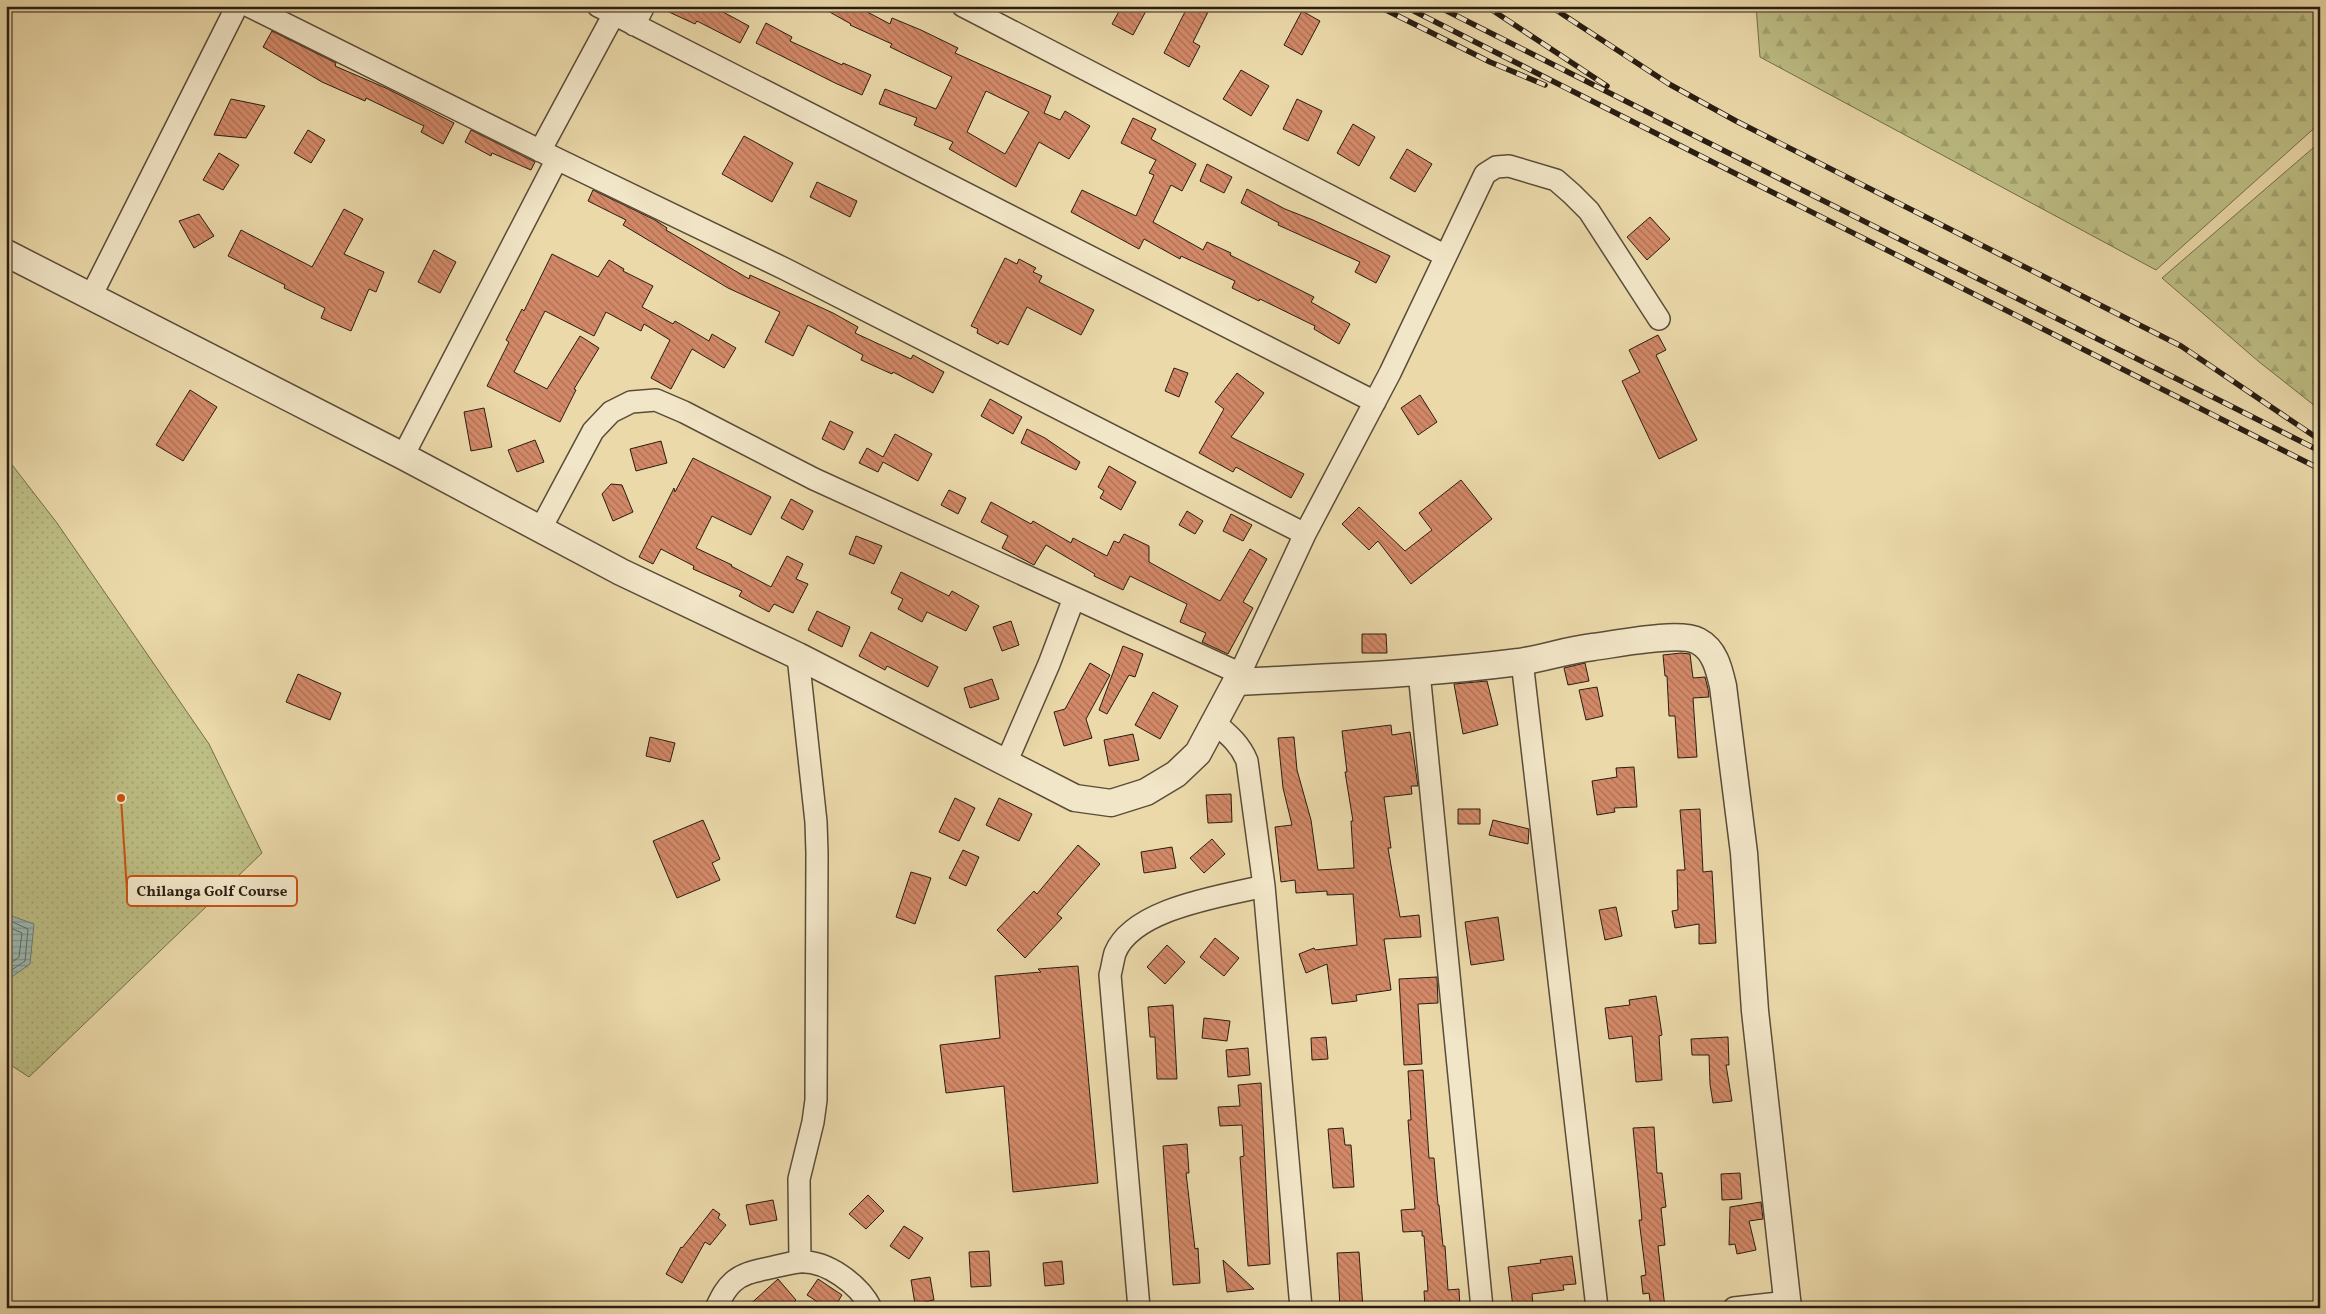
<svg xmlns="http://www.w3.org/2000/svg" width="2326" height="1314" font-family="Vollkorn,serif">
	<defs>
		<pattern id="grass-dots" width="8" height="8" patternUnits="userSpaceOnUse" patternTransform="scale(1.25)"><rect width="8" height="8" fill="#bdbe84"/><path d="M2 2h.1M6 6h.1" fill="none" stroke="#a2a371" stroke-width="1.8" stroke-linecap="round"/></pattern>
		<pattern id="forest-firs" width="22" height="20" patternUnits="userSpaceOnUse" patternTransform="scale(1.25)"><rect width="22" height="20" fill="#bdbe84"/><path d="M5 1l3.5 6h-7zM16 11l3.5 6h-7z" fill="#a2a371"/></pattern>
		<pattern id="water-rules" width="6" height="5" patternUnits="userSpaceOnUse" patternTransform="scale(1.25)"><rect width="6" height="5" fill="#9bb8b2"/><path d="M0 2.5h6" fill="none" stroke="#7e958f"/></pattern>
		<pattern id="building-back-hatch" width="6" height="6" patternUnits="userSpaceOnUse" patternTransform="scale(1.25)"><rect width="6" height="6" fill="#d38968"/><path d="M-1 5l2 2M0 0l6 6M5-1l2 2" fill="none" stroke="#ab6f54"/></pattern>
	</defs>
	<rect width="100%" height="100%" fill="#ebd9aa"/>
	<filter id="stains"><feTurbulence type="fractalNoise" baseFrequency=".004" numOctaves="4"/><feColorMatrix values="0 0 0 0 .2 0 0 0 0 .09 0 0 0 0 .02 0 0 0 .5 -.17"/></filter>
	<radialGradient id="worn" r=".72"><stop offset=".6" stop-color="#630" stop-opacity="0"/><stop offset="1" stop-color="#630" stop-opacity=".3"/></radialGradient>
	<!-- grass -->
	<path fill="url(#grass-dots)" stroke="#736e4b" d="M6 457 57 523 209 744 262 853 29 1077 6 1062Z"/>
	<!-- forest -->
	<path fill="url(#forest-firs)" stroke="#736e4b" d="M1756 6H2320V123L2156 270 1760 57Z
		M2320 142V410L2258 361 2162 278Z"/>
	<!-- water -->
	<path fill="url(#water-rules)" stroke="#6d7a72" d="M6 914 34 924 30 964 6 981Z"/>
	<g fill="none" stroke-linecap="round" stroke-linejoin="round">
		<!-- shore -->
		<path stroke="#626a62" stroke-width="1" d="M6 919 28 929 25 961 6 974
			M6 926 22 933 19 957 6 967"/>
	</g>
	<!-- building -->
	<path fill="url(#building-back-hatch)" stroke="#291d12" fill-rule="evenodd" d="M656 6H712L749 26 740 43 697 21 695 24Z
		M819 6H856L890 24 892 18 921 30 958 48 955 53 1051 96 1044 113 1060 120 1065 111 1090 126 1069 159 1039 142 1016 187 949 149 953 142 914 125 917 118 879 104 885 89 936 109 952 77 890 47 892 44 850 25 851 24ZM986 91 1029 112 1005 154 967 132Z
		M1122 6H1136L1146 11 1133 35 1112 24Z
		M1188 6H1211L1193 42 1200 46 1189 67 1164 53Z
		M1302 11 1320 21 1302 55 1284 45Z
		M766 23 792 37 790 41 842 65 843 63 871 75 862 95 835 83 756 43Z
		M272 31 336 63 335 66 388 89 454 123 443 144 421 132 424 126 366 98 365 101 322 82 263 47Z
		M1241 70 1269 86 1251 116 1223 99Z
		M231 99 265 106 246 138 214 135Z
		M1297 99 1322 111 1308 141 1283 129Z
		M1133 118 1156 129 1151 139 1196 164 1182 191 1171 185 1153 222 1203 250 1207 242 1231 253 1230 255 1314 297 1311 302 1350 324 1339 344 1314 329 1315 326 1260 299 1259 301 1232 288 1235 281 1181 256 1180 259 1144 239 1139 249 1071 212 1082 190 1136 216 1154 175 1149 173 1156 160 1121 143Z
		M1353 124 1375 137 1359 166 1337 153Z
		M308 130 325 140 311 163 294 153Z
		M471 130 535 162 531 170 492 153 491 156 465 142Z
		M744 136 793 163 772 202 722 174Z
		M1407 149 1432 164 1415 192 1390 178Z
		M219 153 239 165 223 190 203 180Z
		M1207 164 1232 177 1224 193 1200 181Z
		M817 182 857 201 850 217 810 197Z
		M1247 189 1285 209 1313 220 1390 256 1376 283 1355 272 1360 262 1278 225 1279 223 1241 203Z
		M593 190 655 220 667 228 666 230 749 279 750 275 833 313 858 327 855 333 911 359 913 355 944 372 933 393 893 372 892 374 861 360 863 355 808 325 793 356 765 342 780 312 728 288 623 225 626 220 588 201Z
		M344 209 363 219 344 254 384 272 376 292 369 289 351 331 321 318 325 308 284 288 285 285 228 256 241 230 312 267Z
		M199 214 214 236 194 248 179 221Z
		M1650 217 1670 239 1647 260 1627 237Z
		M434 250 456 262 440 293 418 282Z
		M552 254 598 277 609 260 624 269 623 271 653 286 642 307 673 324 675 321 709 341 712 334 736 348 724 368 692 349 671 389 651 378 670 340 644 324 641 331 606 312 594 336 545 311 514 372 547 389 580 336 599 348 574 389 576 390 560 422 487 386 509 342 506 340 522 309 524 311Z
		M1005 258 1017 264 1019 259 1036 268 1033 272 1042 276 1039 282 1094 310 1081 335 1027 307 1008 345 1000 341 998 344 977 333 978 329 971 326Z
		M1658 335 1666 350 1656 355 1697 440 1659 459 1622 381 1640 372 1629 350Z
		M1174 368 1188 373 1179 397 1165 391Z
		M1237 373 1264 393 1231 437 1304 474 1291 498 1236 467 1233 472 1199 453 1224 409 1215 402Z
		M190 390 217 407 183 461 156 445Z
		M1420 395 1437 422 1418 435 1401 408Z
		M990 399 1022 417 1013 434 981 416Z
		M484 408 492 447 471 451 464 412Z
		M830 421 853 432 844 450 822 439Z
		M1027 429 1045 438 1080 462 1076 470 1021 443Z
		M895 434 932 454 918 481 883 462 878 472 859 463 867 448 883 457Z
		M535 440 544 462 517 472 508 450Z
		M661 441 667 463 636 471 630 449Z
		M693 458 771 497 751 535 712 516 696 548 732 565 731 566 771 587 787 556 803 564 796 579 808 584 793 613 774 604 769 612 739 596 742 591 693 569 694 566 661 549 653 564 639 557 674 488 675 492Z
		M1109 466 1136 482 1121 510 1100 498 1104 491 1098 487Z
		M1461 480 1492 519 1411 584 1378 541 1369 550 1342 524 1359 507 1405 551 1432 530 1419 513Z
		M611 484 622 485 633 512 613 521 602 494Z
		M949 490 966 498 958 514 941 505Z
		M791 499 813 511 803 530 781 518Z
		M991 502 1031 524 1033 521 1071 543 1073 538 1107 556 1114 541 1119 543 1124 534 1149 546V562L1220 601 1250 549 1267 559 1243 602 1253 608 1228 654 1202 642 1206 633 1180 622 1187 604 1130 576 1123 590 1094 576 1095 574 1046 545 1034 565 1002 548 1008 536 981 522Z
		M1187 511 1203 521 1195 534 1179 525Z
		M1231 514 1252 525 1243 541 1223 531Z
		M856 536 882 546 874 564 849 554Z
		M901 572 949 596 952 591 979 606 966 631 927 612 922 622 898 609 903 599 891 593Z
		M817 611 850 627 842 647 808 630Z
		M1011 621 1019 645 1002 651 993 627Z
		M871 632 938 667 928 687 887 666 885 670 859 656Z
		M1362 634H1386L1387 653H1362Z
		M1123 646 1143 654 1135 677 1129 675 1107 714 1099 710Z
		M1681 653 1690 654 1693 678 1705 677 1708 689 1709 697 1693 698 1697 757 1678 758 1675 716H1669L1667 676H1665L1663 655Z
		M1090 663 1110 675 1086 719 1092 738 1064 746 1054 712 1065 709Z
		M1585 663 1589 681 1568 685 1564 668Z
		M298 674 341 693 330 720 286 702Z
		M992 679 999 699 970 708 964 688Z
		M1487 681 1498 725 1463 734 1454 684Z
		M1597 687 1603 716 1586 720 1579 690Z
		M1153 692 1178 706 1160 739 1135 725Z
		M1391 725 1392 735 1410 732 1418 786H1411L1412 794 1384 797 1391 848H1388L1400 917 1419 915 1421 937 1384 939 1391 990 1356 995 1357 1001 1332 1004 1327 964 1306 973 1299 954 1314 948 1315 950 1357 945 1353 894 1327 895V891L1296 893 1295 880 1281 882 1275 827 1292 825 1283 788 1278 738 1294 737 1297 770 1311 820 1318 870 1354 868 1351 821H1353L1345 772H1347L1342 731Z
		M1133 734 1139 760 1109 766 1104 740Z
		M650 737 675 743 670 762 646 756Z
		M1634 767 1637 807 1614 808 1615 812 1597 815 1592 781 1617 777 1616 768Z
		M1231 794 1232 822 1208 823 1206 795Z
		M955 798 975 808 959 841 939 832Z
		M999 798 1032 814 1019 841 986 825Z
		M1458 809H1480V824H1458Z
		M1700 809 1703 872 1712 871 1716 943 1699 944V924L1675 928 1672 911 1678 910 1677 870H1685L1680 810Z
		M703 820 720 859 712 863 720 880 677 898 653 841Z
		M1493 820 1529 829 1528 844 1489 835Z
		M1212 839 1225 854 1204 873 1190 858Z
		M1078 845 1100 864 1057 914 1062 918 1025 958 997 930 1034 891 1037 894Z
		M1172 847 1176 868 1144 873 1141 852Z
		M963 850 979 857 966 886 949 878Z
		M911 872 931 878 915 924 896 917Z
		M1616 907 1622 936 1605 940 1599 910Z
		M1498 917 1504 960 1471 965 1465 922Z
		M1215 938 1239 958 1224 976 1200 957Z
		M1167 945 1185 962 1165 984 1147 967Z
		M1078 966 1098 1183 1013 1192 1004 1086 946 1093 940 1045 1000 1038 995 976 1041 972 1038 969Z
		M1437 977 1438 1003 1418 1004 1422 1064 1404 1065 1399 979Z
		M1656 996 1662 1035 1659 1036 1662 1080 1636 1082 1632 1036 1609 1039 1605 1008 1630 1005 1629 1000Z
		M1173 1005 1177 1079H1157L1155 1037H1150L1148 1007Z
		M1204 1018 1230 1021 1227 1041 1202 1038Z
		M1326 1037 1328 1059 1312 1060 1311 1038Z
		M1728 1037 1729 1065H1726L1732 1101 1713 1103 1710 1084 1709 1055H1692L1691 1039Z
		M1248 1048 1250 1075 1228 1077 1226 1050Z
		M1423 1070 1429 1158H1434L1438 1205H1439L1443 1246H1445L1448 1290 1459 1289 1460 1308H1425L1424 1291H1428L1424 1236H1422V1231L1403 1232 1401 1210 1415 1209 1408 1120H1411L1408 1071Z
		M1261 1083 1270 1264 1248 1266 1240 1157 1244 1156 1242 1125 1220 1126 1218 1107 1240 1106 1238 1085Z
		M1654 1127 1657 1173H1662L1666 1207 1661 1208 1665 1245 1658 1246 1665 1308H1651L1649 1293 1643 1294 1641 1276 1646 1275 1639 1220H1642L1633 1128Z
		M1343 1128 1345 1145H1351L1354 1187 1333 1188 1328 1129Z
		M1187 1144 1189 1173H1186L1195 1249 1198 1248 1200 1283 1173 1285 1163 1146Z
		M1740 1173 1742 1199 1722 1200 1721 1174Z
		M868 1195 884 1211 866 1229 849 1214Z
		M773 1200 777 1220 750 1225 746 1205Z
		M1761 1202 1763 1219 1749 1221 1756 1250 1737 1254 1735 1244 1729 1245 1730 1207Z
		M713 1209 720 1214 718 1218 726 1225 710 1245 705 1242 682 1283 666 1274 681 1247 682 1248Z
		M904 1226 923 1238 909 1259 890 1246Z
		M989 1251 991 1286 971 1287 969 1252Z
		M1359 1252 1363 1308H1340L1337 1253Z
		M1572 1256 1576 1284 1563 1285 1564 1290 1532 1294 1533 1305 1513 1307 1508 1267 1541 1263 1540 1260Z
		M1223 1260 1254 1289 1227 1292Z
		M1062 1261 1064 1284 1045 1286 1043 1263Z
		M930 1277 934 1300 915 1304 911 1280Z
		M778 1279 796 1300 788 1308H746Z
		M818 1279 842 1295 834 1308H827L807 1295Z"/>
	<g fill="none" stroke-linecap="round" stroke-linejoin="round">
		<!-- minor casing -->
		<g stroke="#5a4c38" stroke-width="24">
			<path id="minor" d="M249 6 557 159 785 269 1305 534
				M598 6 1375 402
				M963 6 1444 255
				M634 25 644 6
				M540 151 614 14
				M90 298 237 6
				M403 456 557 159
				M540 530 593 431 611 412 631 402 656 400 684 412 814 479 1239 673
				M798 656 816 822 817 853 816 1100 813 1122 799 1179 800 1262
				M1522 661 1597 1308
				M1419 672 1482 1308
				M1236 682 1305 534 1390 373 1485 174 1496 167 1509 166 1556 180 1572 194 1589 211 1659 319
				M1215 723C1229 735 1240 744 1247 761L1264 886 1301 1308
				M1006 763 1049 664 1074 598
				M716 1308C721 1298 725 1289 733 1282 743 1273 756 1271 769 1268 778 1266 789 1263 799 1262 826 1260 859 1284 871 1308
				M1139 1308 1110 975C1112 968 1113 960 1115 953 1133 908 1223 896 1264 886
				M1734 1308 1788 1302"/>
		</g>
		<!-- tertiary casing -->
		<g stroke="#5a4c38" stroke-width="29">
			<path id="tertiary" d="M6 253 403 456 621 572 798 656 1075 798 1111 803 1146 792 1176 774 1198 753 1236 682C1331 677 1425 674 1519 662 1544 658 1568 650 1593 647 1617 644 1679 631 1698 641 1715 650 1719 669 1723 686L1744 853 1755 1011 1788 1308"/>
		</g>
		<!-- minor -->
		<use href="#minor" stroke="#f2e6c8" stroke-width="21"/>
		<!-- tertiary -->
		<use href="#tertiary" stroke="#f2e6c8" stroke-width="26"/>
		<!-- rail casing -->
		<g stroke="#291d12" stroke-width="5.5">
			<path id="rail" d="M1378 6 1490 62 1545 85
				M1404 6 2320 469
				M1437 6 2320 451
				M1486 6 1607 86
				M1550 6 1669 84 1736 121 2181 346 2320 440"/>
		</g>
		<!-- rail -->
		<use href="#rail" stroke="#f2e6c8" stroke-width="4" stroke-dasharray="11" stroke-linecap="butt"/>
	</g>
	<!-- callouts -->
	<path fill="none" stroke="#cb500d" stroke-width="2" d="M121 798L127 891"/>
	<circle fill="#cb500d" stroke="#f2e6c8" stroke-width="2" cx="121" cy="798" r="5"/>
	<rect fill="#f2e6c8" stroke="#cb500d" stroke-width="2" x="127" y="876" width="170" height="30" rx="5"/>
	<g font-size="15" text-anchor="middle" font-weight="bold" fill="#291d12">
		<text x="212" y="896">Chilanga Golf Course</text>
	</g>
	<!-- margin -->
	<rect width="2326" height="1314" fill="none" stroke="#ebd9aa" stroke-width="25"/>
	<rect x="8" y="8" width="2311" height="1299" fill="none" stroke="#291d12" stroke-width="2.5"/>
	<rect x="12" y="12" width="2301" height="1289" fill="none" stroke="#291d12"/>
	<rect width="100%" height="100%" filter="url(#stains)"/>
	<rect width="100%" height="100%" fill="url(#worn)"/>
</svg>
